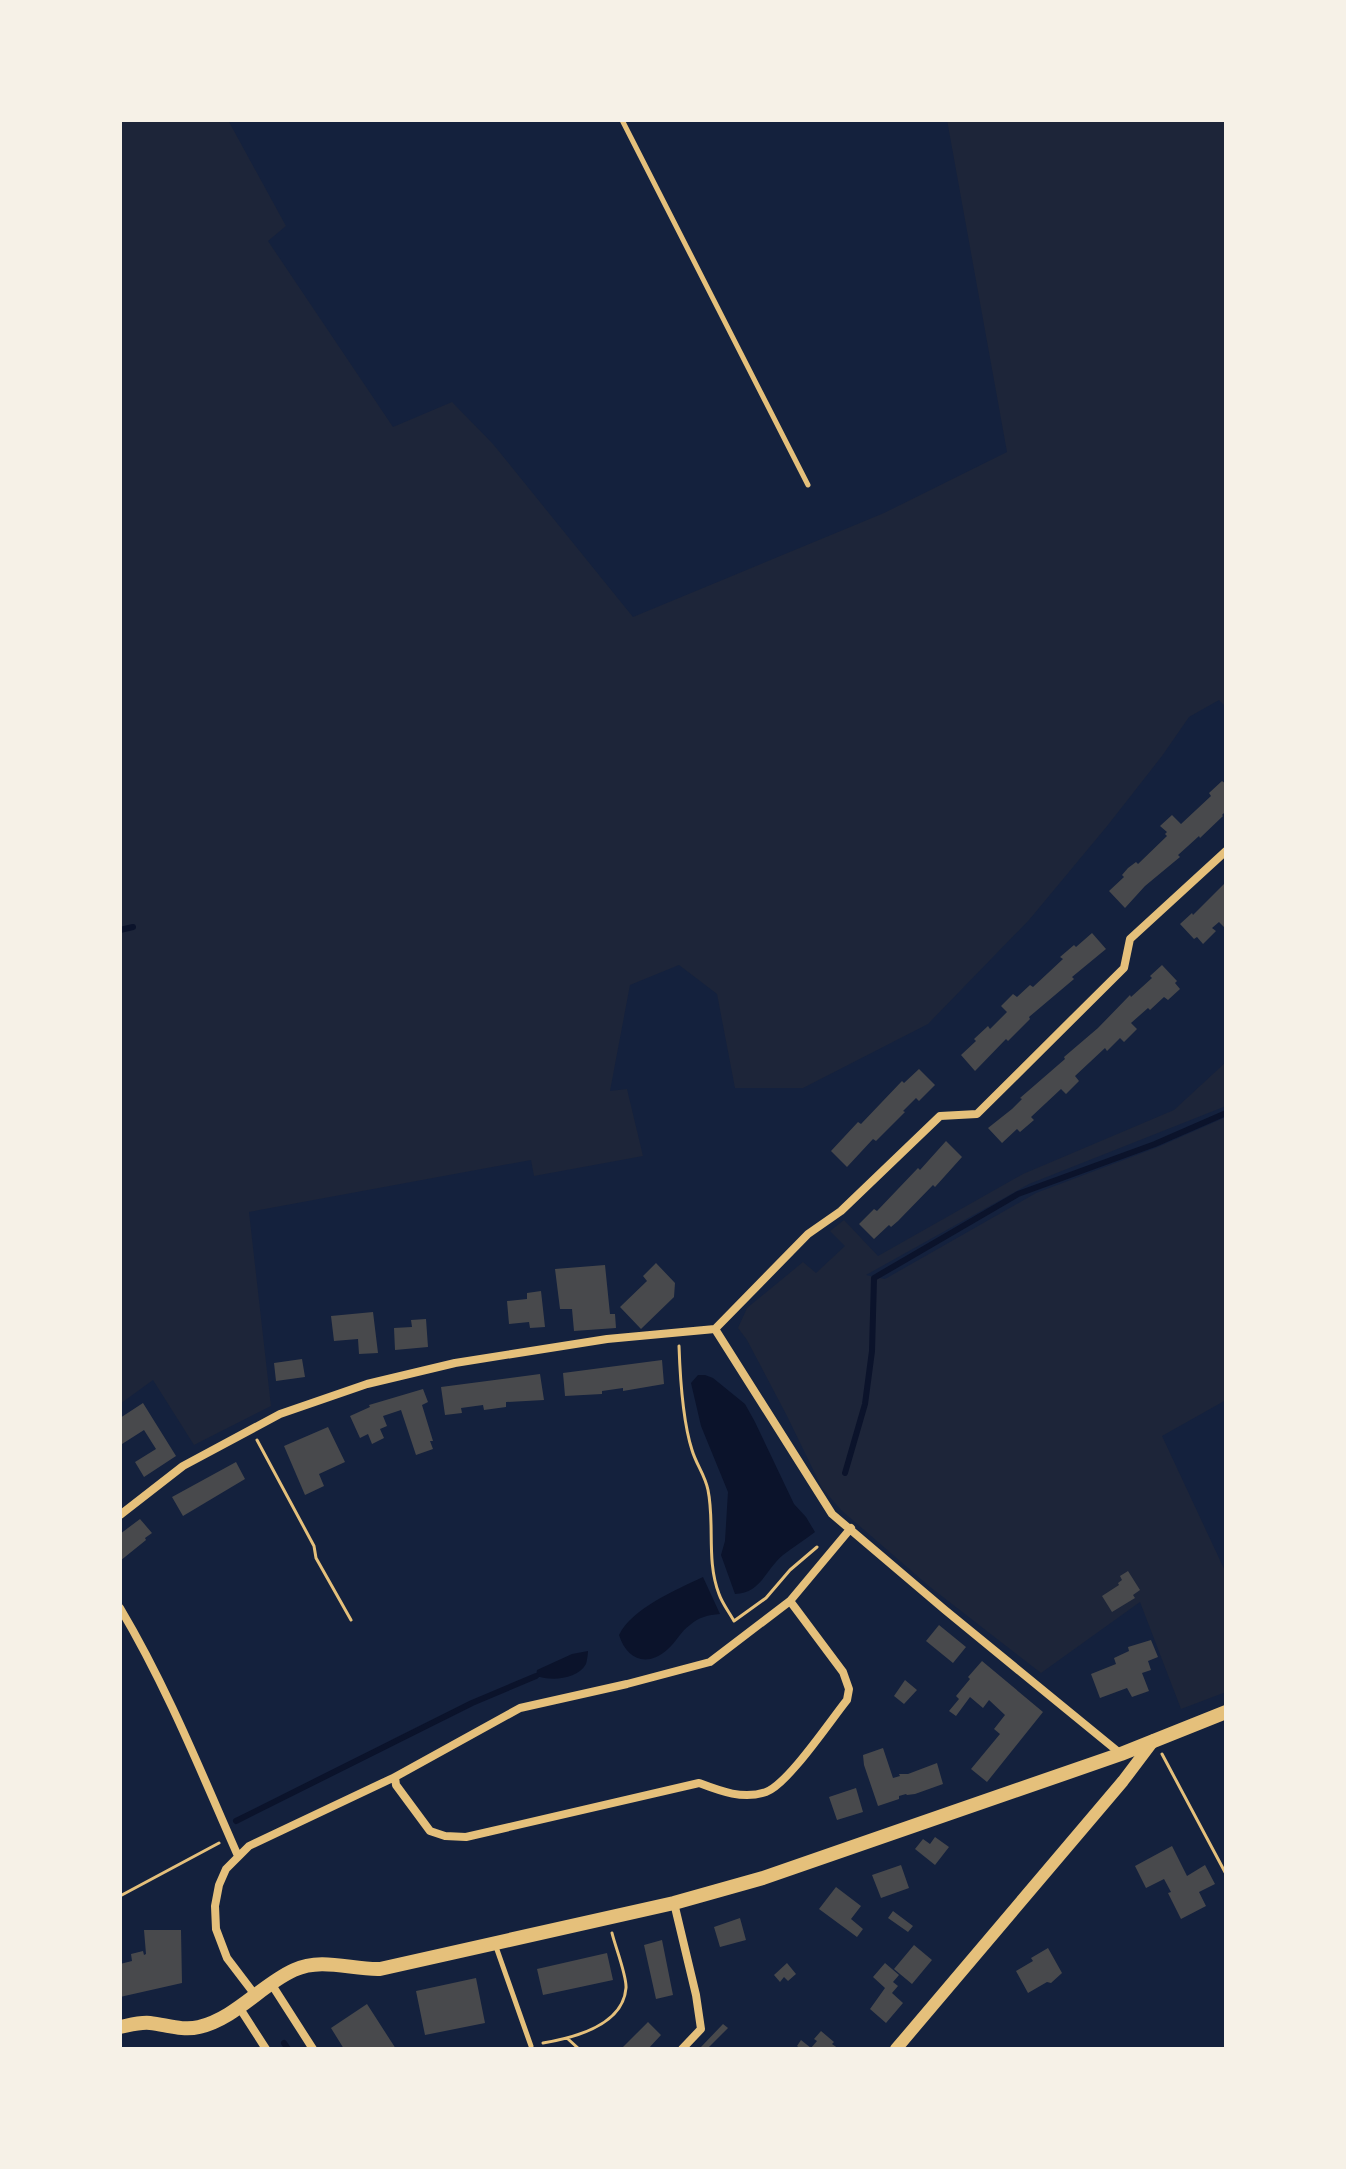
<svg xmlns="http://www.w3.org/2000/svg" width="1346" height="2169" font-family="'Asap Condensed',sans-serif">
	<rect width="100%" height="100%" fill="#14213d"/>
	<!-- green -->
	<path fill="#1d2539" d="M120 120H228L286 226 268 241 393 427 452 402 493 444 633 617 884 513 1007 452 947 120H1226V707L1219 700 1189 717 1162 756 1108 825 1029 920 928 1024 803 1088H735L717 994 679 965 630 985 610 1091 627 1089 643 1156 534 1176 531 1160 249 1212 271 1406 194 1445 153 1380 120 1404Z
		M1226 1062V1106L1029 1184 866 1275 885 1279 1036 1193 1158 1147 1226 1117V1400L1162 1436 1226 1573V1692L1181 1709 1140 1602 1041 1673 930 1587 841 1510 822 1488 787 1416 747 1340 738 1328 747 1308 803 1262 816 1273 845 1246 830 1231 844 1220 878 1256 1023 1174 1174 1110Z"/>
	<!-- water -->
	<path fill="#0b132b" d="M698 1375H705L713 1378 745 1404 755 1422 794 1504 806 1517 815 1532C805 1540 793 1547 783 1555 766 1569 761 1593 735 1594L721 1555 725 1541 728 1492 701 1426 691 1383Z
		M703 1577 720 1614C708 1615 699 1617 690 1625 681 1631 676 1642 668 1649 647 1668 627 1660 619 1635 632 1608 676 1590 703 1577Z
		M588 1651C588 1654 587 1661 586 1664 577 1680 551 1681 536 1676L537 1670 572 1654Z"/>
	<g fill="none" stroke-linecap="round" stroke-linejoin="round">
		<!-- stream -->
		<path stroke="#0b132b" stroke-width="6" d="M120 930 133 927
			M845 1473 865 1404 872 1351 874 1278 1018 1194 1155 1144 1226 1113
			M236 1821 472 1703 536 1676
			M284 2043 288 2049"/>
	</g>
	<!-- building -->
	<path fill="#48494c" d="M1222 781 1226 784V811L1222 815 1223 816 1200 838 1199 836 1188 846 1178 855 1180 857 1145 886 1125 908 1109 891 1124 877 1122 875 1128 868 1136 862 1138 864 1167 836 1165 834 1167 832 1160 826 1172 815 1181 824 1211 796 1209 793Z
		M1226 882V929L1219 922 1212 928 1216 931 1203 944 1197 937 1194 939 1180 924 1192 913 1193 915Z
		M1092 933 1106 949 1072 977 1074 979 1029 1017 1030 1019 1008 1041 1006 1039 975 1071 961 1055 976 1041 974 1039 988 1026 990 1029 1007 1012 1001 1006 1013 994 1017 997 1030 985 1033 987 1063 959 1060 957 1074 945 1076 947Z
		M1162 965 1177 981 1175 983 1180 989 1168 1000 1164 997 1150 1010 1148 1008 1131 1023 1137 1029 1124 1042 1120 1038 1107 1051 1105 1048 1075 1076 1079 1081 1066 1094 1061 1089 1031 1117 1034 1120 1020 1132 1017 1129 1002 1143 988 1128 1012 1109 1022 1099 1020 1098 1065 1059 1064 1057 1098 1028 1130 995 1131 997 1152 978 1150 976Z
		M919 1069 935 1085 919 1101 916 1098 903 1111 905 1112 876 1141 873 1139 847 1167 831 1151 858 1122 861 1124 902 1081 904 1083Z
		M946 1141 962 1157 935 1187 933 1185 898 1221 891 1227 889 1225 874 1239 859 1224 874 1209 877 1211 918 1168 920 1170Z
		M656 1263 675 1283 674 1297 641 1329 620 1307 647 1281 643 1276Z
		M605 1265 610 1314H615L616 1328 574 1331 572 1309H560L555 1269Z
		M541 1291 545 1327 530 1328 529 1322 509 1324 507 1301 527 1299V1293Z
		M373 1312 378 1353 359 1354 358 1339 334 1341 331 1316Z
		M426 1319 428 1347 395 1350 394 1328 412 1327 411 1320Z
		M302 1359 305 1377 276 1381 274 1363Z
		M662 1360 664 1384 623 1391V1388L602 1391V1394L565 1396 563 1373Z
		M540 1374 544 1400 506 1402V1407L484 1410 483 1405 461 1408 462 1413 445 1415 441 1387Z
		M423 1389 428 1402 422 1405 433 1441H430L433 1449 416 1455 401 1410 383 1416 387 1426 380 1429 384 1438 372 1444 368 1434 360 1438 350 1416 370 1407 369 1405Z
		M143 1403 176 1456 144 1477 135 1462 156 1449 144 1430 122 1444 120 1441V1418Z
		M328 1427 345 1462 319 1474 324 1486 305 1495 284 1446Z
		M236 1462 245 1479 183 1516 172 1497Z
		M140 1519 152 1533 145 1538 146 1540 120 1561V1534Z
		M1128 1571 1140 1590 1133 1595 1135 1598 1112 1612 1102 1596 1119 1585 1118 1583 1122 1580 1120 1576Z
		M939 1625 966 1647 953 1663 926 1641Z
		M1151 1640 1158 1657 1148 1661 1151 1670 1142 1673 1149 1691 1132 1697 1127 1688 1100 1698 1091 1674 1116 1664 1114 1658 1129 1651 1128 1647Z
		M982 1661 1043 1712 987 1782 971 1769 1000 1734 994 1729 1005 1715 989 1700 983 1708 970 1697 956 1716 949 1711 959 1699 956 1696 970 1679 968 1677Z
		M905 1680 917 1690 904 1704 894 1696Z
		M883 1748 893 1778 900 1776 899 1774H908L937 1763 943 1784 915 1794 907 1795 906 1794 899 1796V1799L878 1806 864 1765 863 1755Z
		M856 1788 863 1812 837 1820 829 1797Z
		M935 1837 949 1847 935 1865 915 1849 923 1839 930 1844Z
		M1172 1846 1187 1876 1205 1865 1215 1884 1199 1892 1206 1906 1181 1919 1168 1893 1171 1892 1164 1879 1146 1888 1135 1866Z
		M901 1865 909 1888 881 1898 872 1875Z
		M836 1887 861 1906 851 1919 863 1929 857 1937 819 1909Z
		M893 1911 913 1926 908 1932 888 1918Z
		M740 1918 746 1940 720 1947 714 1927Z
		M144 1930H181L182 1983 120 1997V1964L132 1961 131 1954 143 1951 144 1955 146 1954Z
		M662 1940 673 1995 656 1999 644 1945Z
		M914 1945 932 1960 912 1984 894 1969Z
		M1048 1948 1062 1973 1051 1983 1047 1982 1028 1993 1016 1971 1033 1961 1031 1958Z
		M607 1953 613 1980 543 1995 537 1969Z
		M787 1963 796 1974 788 1981 784 1977 780 1982 774 1975Z
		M885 1963 899 1975 893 1982 898 1986 892 1993 903 2003 886 2023 870 2009 885 1988 873 1977Z
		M476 1978 485 2023 425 2035 416 1991Z
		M367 2004 396 2049H344L331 2028Z
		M648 2022 661 2035 648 2049H621Z
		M723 2024 728 2028 707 2049H703L701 2047Z
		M821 2031 834 2042 832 2044 839 2049H801L797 2046 801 2040 811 2048 817 2041 814 2039Z"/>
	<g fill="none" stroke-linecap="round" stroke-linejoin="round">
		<!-- path -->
		<path stroke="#e5c07b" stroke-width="3" d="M679 1346C680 1375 683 1422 692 1450 696 1464 705 1475 708 1490 715 1524 706 1560 719 1594 722 1603 729 1612 734 1621L766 1598 790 1570 817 1547
			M257 1440 314 1546 316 1558 351 1620
			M1162 1754 1226 1874
			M120 1896 219 1843
			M568 2039 579 2049
			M543 2043C573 2038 623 2026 626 1988 627 1976 615 1946 612 1933"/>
		<!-- service -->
		<path stroke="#e5c07b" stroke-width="5" d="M622 120 808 485
			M495 1944 531 2046"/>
		<!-- minor -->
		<path stroke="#e5c07b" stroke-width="8" d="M715 1329 808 1234 841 1211 940 1116 977 1114 1124 968 1130 939 1226 851
			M120 1515 183 1466 280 1414 367 1384 455 1363 607 1339 715 1329 832 1514 945 1610 1121 1754
			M120 1608C167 1687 201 1772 238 1856
			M395 1777 396 1785 430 1831 445 1836 466 1837 699 1783C720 1791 743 1800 766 1792 788 1784 830 1721 847 1700L849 1689 843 1672 790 1601
			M674 1903 696 1995 701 2029 682 2049
			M272 1985 313 2049
			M256 1996 227 1958 216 1929 215 1906 219 1885 226 1869 249 1846 395 1777 520 1708 627 1684 710 1662 790 1601 851 1528
			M239 2007 266 2049"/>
		<!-- tertiary -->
		<path stroke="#e5c07b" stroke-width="12" d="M896 2049 1123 1781 1154 1740"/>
		<!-- secondary -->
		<path stroke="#e5c07b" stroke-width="14" d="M120 2027C130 2025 140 2022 150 2023 167 2025 183 2031 199 2027 236 2018 261 1985 294 1970 322 1957 352 1970 380 1969L674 1903 763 1878 1121 1754 1226 1712"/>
	</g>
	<!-- border -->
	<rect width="1346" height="2169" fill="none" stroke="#f6f1e7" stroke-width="244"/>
</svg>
